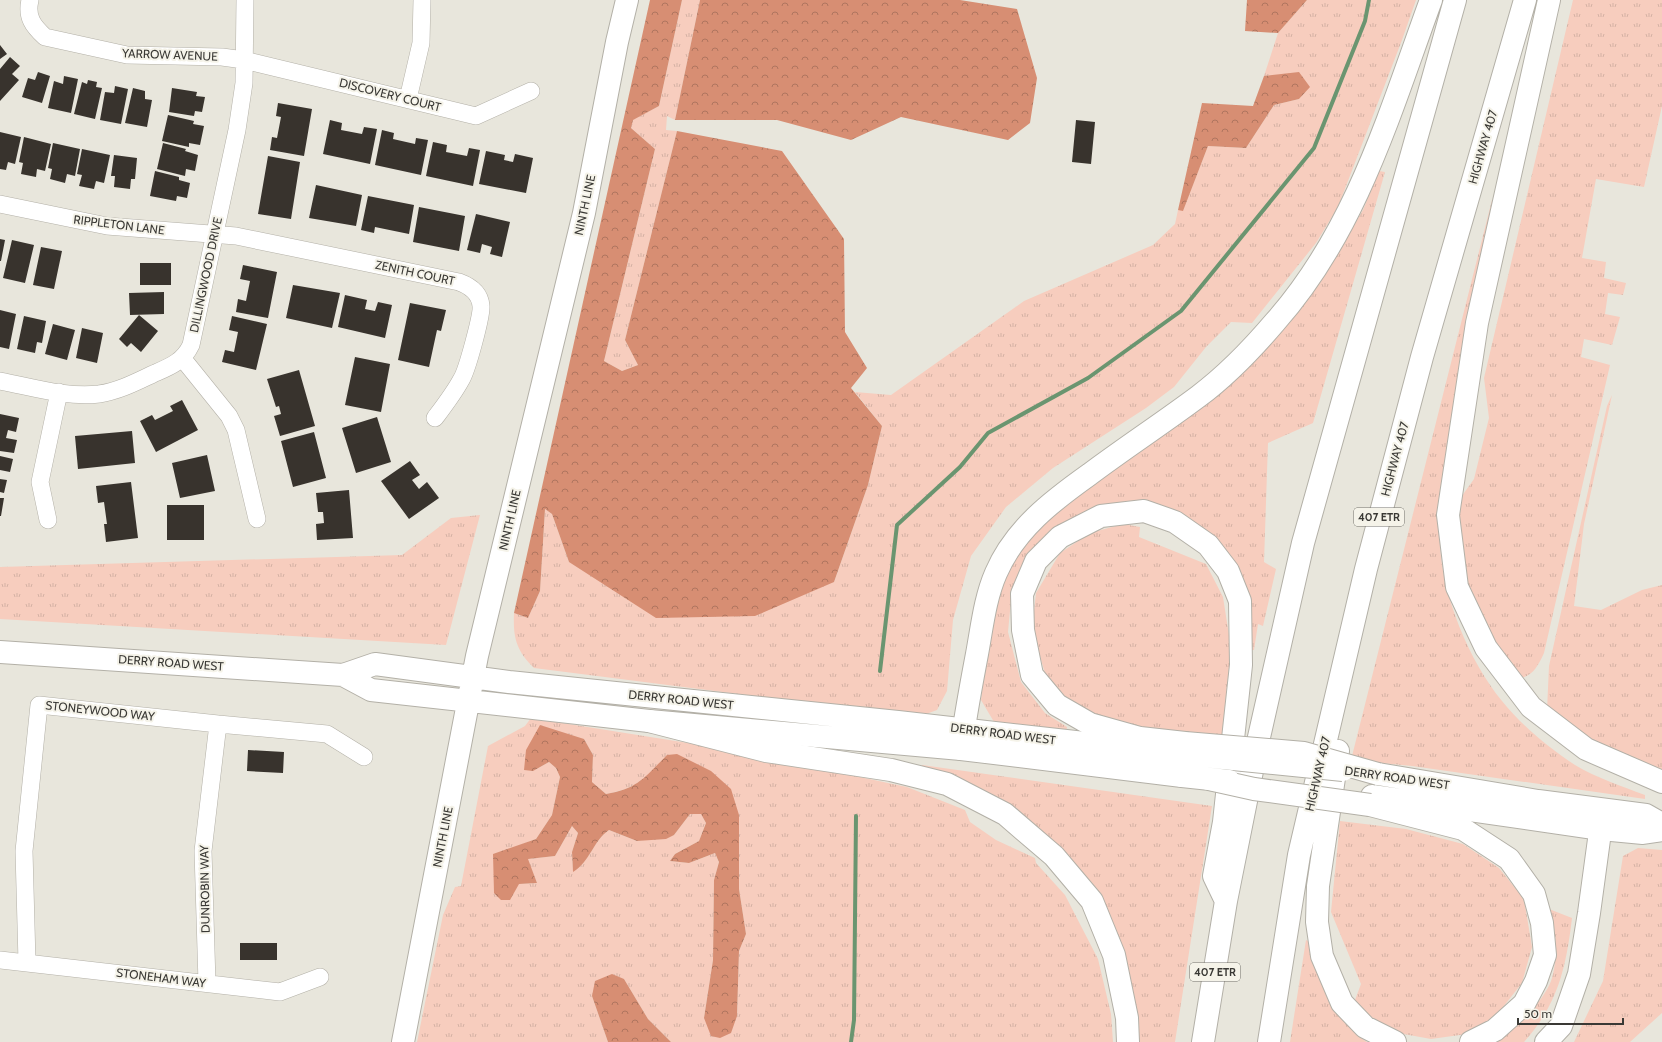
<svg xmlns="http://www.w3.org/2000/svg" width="1662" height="1042" font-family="Cabin,sans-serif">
	<defs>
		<pattern id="grass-tufts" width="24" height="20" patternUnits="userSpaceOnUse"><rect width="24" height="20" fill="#f7cdbe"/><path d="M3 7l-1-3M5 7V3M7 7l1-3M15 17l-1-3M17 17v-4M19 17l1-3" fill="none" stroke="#d4b1a4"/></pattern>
		<pattern id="forest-crowns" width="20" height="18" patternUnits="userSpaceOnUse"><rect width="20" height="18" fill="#d78e73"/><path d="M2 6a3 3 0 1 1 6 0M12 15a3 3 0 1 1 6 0" fill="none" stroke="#af755f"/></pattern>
	</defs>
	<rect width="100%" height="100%" fill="#e8e6dc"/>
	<!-- grass -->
	<path fill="url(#grass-tufts)" fill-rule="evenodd" d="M682 0H700L675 120 667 116 666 130 677 131 625 340 638 365 622 371 604 361 655 149 631 128 632 120 659 106Z
		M1307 0H1416L1402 40 1338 207 1316 243 1252 323 1231 322 1206 347 1174 387 1146 408 1053 468 1006 507 971 556 953 620 947 691 937 710 918 717 534 668C516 650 513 638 514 613L528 618 540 591 545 509 552 514 569 562 834 582 868 485 882 426 855 392 891 395 1024 301 1153 245 1175 224 1178 210H1183L1208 146 1246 148 1274 105 1299 99 1309 87 1299 73 1264 76 1278 33Z
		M1573 0H1662V106L1644 187 1596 179 1582 258 1606 262 1604 278 1626 283 1623 295 1608 293 1605 314 1620 317 1612 345 1584 339 1581 357 1610 365 1544 653C1536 670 1532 677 1513 680L1470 600 1460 553 1459 500 1474 479 1489 418 1484 378Z
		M1379 171 1385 172 1313 423 1268 443 1264 562 1276 569 1263 626 1258 624 1254 650H1252L1211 538 1118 504 1012 590 1008 632 1021 682 1045 713 1067 727 1066 735 997 727 981 700 991 609 1011 560 1035 527 1319 282 1363 210Z
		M1492 200 1498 201C1487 252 1476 304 1465 355 1451 417 1438 480 1440 544 1442 595 1469 661 1502 701 1521 725 1549 748 1575 765 1597 778 1621 786 1645 795V799L1412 766 1351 760Z
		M1612 395 1584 524 1574 606 1601 610 1642 590 1662 585V775L1594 747 1547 710 1549 666 1607 406Z
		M480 515 446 645 0 619V567L402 555 451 518Z
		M1123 524 1140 527 1139 537 1206 564 1223 597 1231 648 1221 743 1132 731 1079 711 1047 680 1032 629 1036 593 1060 553 1090 533Z
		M531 718 732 750 907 787 965 810 970 822 996 840 1035 858 1036 863 1065 895 1098 959 1111 1014 1113 1042H671L648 1019 624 979 592 996 608 1042H417L443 915 455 887 461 886 488 746 525 726ZM584 739 593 755 592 782 606 794C639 788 646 777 668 755L739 815V889L746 934 739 951 737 1016 704 1018 713 960 714 880 719 862 715 853 689 863 670 861 675 854 699 841 706 823 701 814H690L674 835 637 841 609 830C593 841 590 862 573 871L572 852 578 833 572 826 555 856 527 859 537 883 518 884 493 855 536 839 552 815 560 777 556 768 549 762 533 771Z
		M922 765 1212 806 1175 1042H1139L1061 850 921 770Z
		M1340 821 1406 829 1463 844 1499 868 1524 899 1532 947 1522 983 1496 1016 1467 1034 1431 1039 1398 1033 1365 1013 1355 1000 1361 984 1331 912Z
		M1638 848 1662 850V1013L1630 1042H1574L1603 981 1623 856Z
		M1549 909 1572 918C1566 968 1558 1004 1524 1042H1496C1512 1034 1545 999 1551 981 1558 961 1557 929 1549 909Z
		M1306 940 1312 943 1334 1009 1358 1036 1367 1042H1290Z"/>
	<!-- forest -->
	<path fill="url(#forest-crowns)" d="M650 0H682L659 106 633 120 631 128 655 149 604 361 622 371 638 365 625 340 677 131 782 151 844 239 845 332 867 368 851 388 882 426 868 485 834 582 755 616 656 618 569 562 552 514 545 509 540 591 528 618 514 613Z
		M700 0H960L1017 9 1037 78 1030 123 1008 140 901 117 851 140 777 120H675Z
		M1247 0H1307L1278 33 1245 31Z
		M1299 72 1310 87 1299 99 1274 105 1246 148 1208 146 1183 211 1178 210 1202 103 1253 106 1264 76Z
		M540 725 584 739 593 755 592 782 606 794C638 789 646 776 667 755L677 754 711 771 731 789 739 815V889L746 934 739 951 737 1016 731 1033 720 1038 711 1036 704 1018 713 960 714 880 719 862 715 853 689 863 670 861 675 854 699 841 706 823 701 814H690L674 835 666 839 637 841 609 830C593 841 590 862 573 872L572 852 578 833 572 826 555 856 528 859 537 883 519 884 510 900H501L494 893 493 854 536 839 552 815 560 777 556 768 549 762 533 771 524 770 526 750Z
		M612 974 624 979 648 1019 671 1042H608L592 996 595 981Z"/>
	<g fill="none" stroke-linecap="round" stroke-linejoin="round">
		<!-- stream -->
		<path stroke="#6a9570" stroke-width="4" d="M880 671 897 525 960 467 988 433 1088 378 1181 311 1314 148 1365 21 1369 0
			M851 1042 854 1020 856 816"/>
	</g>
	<!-- building -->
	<path fill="#38332d" d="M0 45 7 54 0 59Z
		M10 57 20 66 12 74 19 80 0 101V69Z
		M38 72 50 76 42 103 22 97 28 78 35 80Z
		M64 76 78 79 71 113 48 108 54 81 63 84Z
		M88 80 97 82 96 87 102 88 95 119 74 114 82 82 87 84Z
		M115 86 128 89 121 124 100 120 105 92 114 93Z
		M133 88 145 91V99L152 100 147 127 125 123Z
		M172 88 197 92 196 96 205 97 202 112 195 111 194 116 169 112Z
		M278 103 312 109 304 156 270 150 272 137 277 138 281 117 276 116Z
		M168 115 194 121 193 124 204 126 200 145 189 143V147L162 141Z
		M330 120 342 123 341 130 362 134 364 127 377 129 370 164 323 154Z
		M1076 120 1095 122 1091 164 1072 162Z
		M382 130 394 133 393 139 415 144 416 138 428 140 421 175 375 165Z
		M0 132 21 137 15 164 8 162 6 170 0 169Z
		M24 137 51 144 45 171 37 169 36 177 21 174 23 163 19 162Z
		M433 142 447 145 446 152 467 156 469 148 480 150 473 186 426 176Z
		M53 143 80 149 75 176 67 174 65 183 50 179 52 169 48 168Z
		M163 143 186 149 185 151 198 155 195 171 186 169 185 176 157 169Z
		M82 149 110 155 104 183 96 181 94 189 79 186 82 175 77 174Z
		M486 151 505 155 504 160 513 162 515 154 533 158 526 193 479 184Z
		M114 155 137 158 135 179H131L130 189 114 187 115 176H111Z
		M268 156 300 162 291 219 258 214Z
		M155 171 179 177V180L190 183 187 198 177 196 176 201 150 196Z
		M316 185 362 195 356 226 309 218Z
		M368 196 414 205 409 234 375 227 374 233 361 230Z
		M419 207 465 216 459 251 413 242Z
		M476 214 510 222 502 257 490 254 492 247 482 244 480 253 467 250Z
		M0 239 5 240 1 261H0Z
		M12 240 34 245 25 283 3 278Z
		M41 247 62 251 54 289 33 285Z
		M140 263H171V285H140Z
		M243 265 277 272 268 318 236 312 238 299 246 301 250 281 240 279Z
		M293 285 340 293 332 328 286 318Z
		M164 292V314L130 315 129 293Z
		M345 295 367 300 365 309 375 311 378 302 392 305 385 338 338 327Z
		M410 303 446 310 441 331 437 330 429 367 398 360Z
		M0 310 16 314 9 349 0 347Z
		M139 315 158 331 141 352 131 343 127 347 119 339Z
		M24 316 46 321 42 343 37 342 35 353 17 349Z
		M232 316 267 324 256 370 222 362 225 350 234 352 238 332 229 330Z
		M53 324 75 330 67 360 45 354Z
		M82 328 103 333 97 363 76 358Z
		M355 357 390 364 381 412 345 405Z
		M299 370 315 426 280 436 274 416 281 414 279 406 276 407 267 379Z
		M182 400 198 430 156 452 140 421 152 415 155 420 173 411 170 406Z
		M0 414 19 418 16 432 8 430 6 438 17 440 14 453 0 451Z
		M377 417 391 462 356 473 342 428Z
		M132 431 135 463 78 469 75 436Z
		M314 432 326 478 293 487 281 441Z
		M207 455 215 491 180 498 172 463Z
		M0 456 13 459 10 472 0 470Z
		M410 461 420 475 412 480 419 489 427 482 439 498 409 519 381 481Z
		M0 479 7 480 4 493 0 492Z
		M131 482 138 538 106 542 104 524H107L104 502 98 503 96 486Z
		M349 490 353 538 317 540 316 524 324 523 323 512H318L316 493Z
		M0 498H4L1 516H0Z
		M167 505H204V540H167Z
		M248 750 284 752 283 773 247 771Z
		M240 943H277V960H240Z"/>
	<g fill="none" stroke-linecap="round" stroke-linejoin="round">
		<!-- street casing -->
		<g stroke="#b3b0a7" stroke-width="18">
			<path id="street" d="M30 0C26 17 33 26 45 37L127 55 222 57 244 60 476 116 531 91
				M408 99 421 43 422 0
				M0 204 107 226 236 236 459 282C470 286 480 293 481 306 482 315 467 371 461 380 454 393 444 406 435 418
				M183 359 229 416 236 430 257 519
				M0 381C32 387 67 398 99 394 119 391 136 382 153 374 169 367 183 362 191 345L237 130 244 83 245 0
				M48 520 40 482 59 392
				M0 960 280 992 320 977
				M27 962 24 851 39 705 218 724 327 734 364 757
				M207 983 203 851 218 724"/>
		</g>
		<!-- secondary casing -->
		<g stroke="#b3b0a7" stroke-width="24">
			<path id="secondary" d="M0 652 343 675 375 664 509 682 898 722 1183 754
				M343 675 371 690 649 721 961 749 1182 776
				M1378 774 1538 801 1646 815 1662 824
				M1372 796 1601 829 1643 833 1662 830
				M403 1042 477 656 584 213 617 42 627 0"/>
		</g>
		<!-- highway casing -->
		<g stroke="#b3b0a7" stroke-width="24">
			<path id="highway" d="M1549 0 1477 323 1448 515 1457 587 1486 648 1531 707 1586 749 1662 782
				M649 721 766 751 891 770 947 784 1005 814 1054 856 1092 901 1114 955 1127 1018 1128 1042
				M1185 743 1140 738 1090 724 1057 705 1032 675 1023 630 1022 594 1036 561 1060 537 1101 516 1144 511 1175 522 1208 545 1228 571 1240 601 1241 665 1224 822 1214 876 1226 901
				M961 749C965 717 971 686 977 654 982 627 985 598 996 573 1015 529 1052 501 1090 474 1126 447 1163 423 1199 396 1227 375 1252 349 1275 322 1356 231 1390 112 1431 0
				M1338 751 1318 886 1317 922 1322 956 1342 1003 1365 1027 1395 1042
				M1370 805 1463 829 1509 859 1534 894 1542 923 1545 955 1536 981 1524 1004 1495 1030 1471 1042
				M1203 1042 1226 901 1257 746 1303 543 1455 0
				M1269 1042 1299 855 1366 569 1422 357 1525 0
				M1546 1042 1561 1026 1579 974 1589 913 1603 810"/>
		</g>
		<!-- street -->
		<use href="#street" stroke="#fff" stroke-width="17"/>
		<!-- secondary -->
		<use href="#secondary" stroke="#fff" stroke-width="22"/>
		<!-- highway -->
		<use href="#highway" stroke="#fff" stroke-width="22"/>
		<!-- secondary-bridge casing -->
		<g stroke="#b3b0a7" stroke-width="24" stroke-linecap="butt">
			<path id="secondary-bridge" d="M1183 754 1343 770
				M1182 776 1229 781"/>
		</g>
		<!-- highway-bridge casing -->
		<g stroke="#b3b0a7" stroke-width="24" stroke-linecap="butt">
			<path id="highway-bridge" d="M1185 743 1304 753 1378 774
				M1209 779 1254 789 1370 805"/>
		</g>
		<!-- secondary-bridge -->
		<use href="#secondary-bridge" stroke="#fff" stroke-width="22"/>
		<!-- highway-bridge -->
		<use href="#highway-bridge" stroke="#fff" stroke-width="22"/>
	</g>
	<g text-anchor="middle" stroke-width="4" stroke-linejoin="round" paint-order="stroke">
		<!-- shield labels -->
		<g fill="#f5f3e9" stroke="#72716b" stroke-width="1">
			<rect x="1354" y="508" width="50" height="18" rx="3"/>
			<rect x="1190" y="963" width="50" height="18" rx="3"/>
		</g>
		<g font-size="11" font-weight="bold" fill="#3a3935">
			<text x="1379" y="521">407 ETR</text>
			<text x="1215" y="976">407 ETR</text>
		</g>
		<!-- street labels -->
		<g font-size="12" fill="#3a3935" stroke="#f5f3e9">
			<text transform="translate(170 55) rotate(2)" y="4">YARROW AVENUE</text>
			<text transform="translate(390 95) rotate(14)" y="4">DISCOVERY COURT</text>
			<text transform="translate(1483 147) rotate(-74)" y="4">HIGHWAY 407</text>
			<text transform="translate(585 205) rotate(-78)" y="4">NINTH LINE</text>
			<text transform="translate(119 225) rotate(7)" y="4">RIPPLETON LANE</text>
			<text transform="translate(415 273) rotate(12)" y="4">ZENITH COURT</text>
			<text transform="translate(206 275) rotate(-78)" y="4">DILLINGWOOD DRIVE</text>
			<text transform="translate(1395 459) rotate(-75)" y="4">HIGHWAY 407</text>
			<text transform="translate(510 520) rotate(-77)" y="4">NINTH LINE</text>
			<text transform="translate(171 663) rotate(4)" y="4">DERRY ROAD WEST</text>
			<text transform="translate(681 700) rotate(6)" y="4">DERRY ROAD WEST</text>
			<text transform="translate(100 711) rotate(6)" y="4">STONEYWOOD WAY</text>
			<text transform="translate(1003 734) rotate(7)" y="4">DERRY ROAD WEST</text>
			<text transform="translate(1318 774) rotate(-77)" y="4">HIGHWAY 407</text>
			<text transform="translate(1397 778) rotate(8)" y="4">DERRY ROAD WEST</text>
			<text transform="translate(443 837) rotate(-79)" y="4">NINTH LINE</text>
			<text transform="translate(205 889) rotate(-91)" y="4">DUNROBIN WAY</text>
			<text transform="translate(161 978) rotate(7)" y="4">STONEHAM WAY</text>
		</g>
	</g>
	<!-- scale -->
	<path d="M1518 1018v6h105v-6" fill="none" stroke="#3a3935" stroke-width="2"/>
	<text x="1524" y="1018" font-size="12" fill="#3a3935" stroke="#f5f3e9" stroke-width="3" paint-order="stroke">50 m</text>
</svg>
